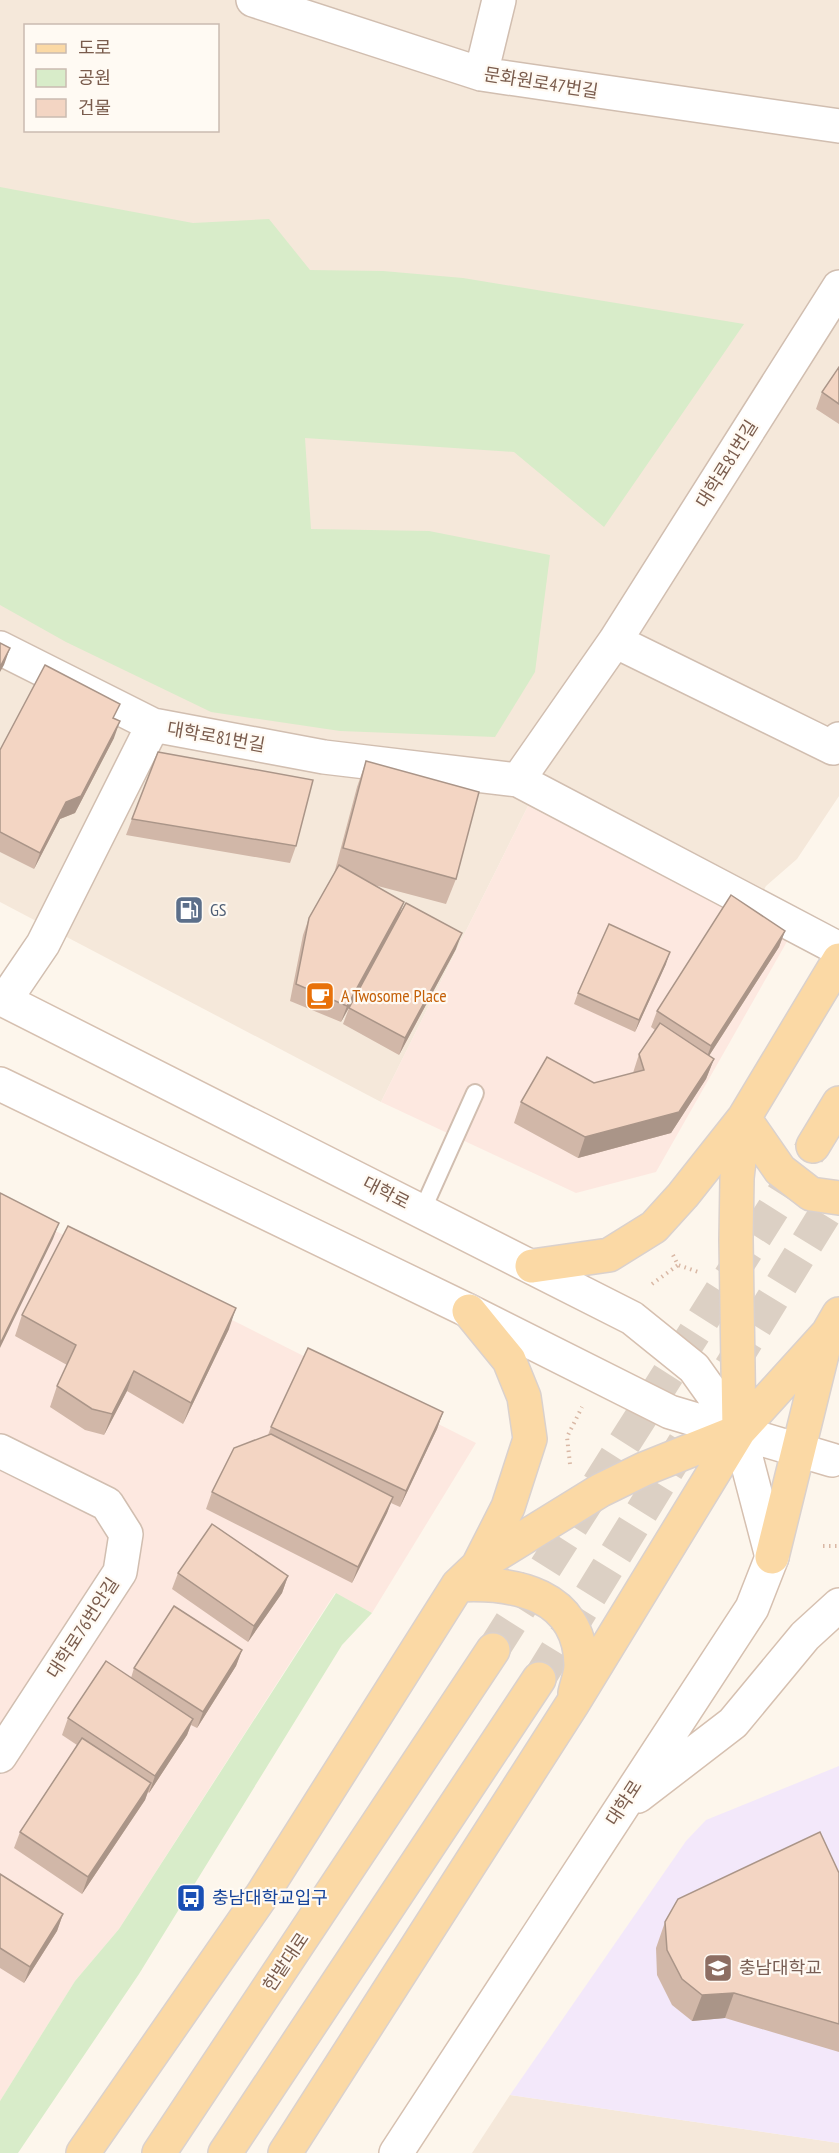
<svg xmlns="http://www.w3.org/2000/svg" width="839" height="2153" font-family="'PT Sans Narrow','Noto Sans KR',sans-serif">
	<rect width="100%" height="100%" fill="#fdf6ec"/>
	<!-- residential -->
	<path fill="#f5e8da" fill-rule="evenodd" d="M0 0H839V796L797 859 766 886 750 916 528 806 381 1102 0 902ZM26 26H218V130H26Z
		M510 2095 839 2143V2153H472Z"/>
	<!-- commercial -->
	<path fill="#fde8e0" d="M528 806 750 916 789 938 656 1172 576 1193 381 1102Z
		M0 1203 476 1443 372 1613 335 1593 119 1929 75 1981 0 2101Z"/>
	<!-- education -->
	<path fill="#f3e8fa" d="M839 1766V2143L510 2095 686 1841 706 1820Z"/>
	<!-- green -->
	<path fill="#d8ecc9" d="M0 187 193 223 269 219 310 270 383 271 463 278 744 324 604 527 514 452 305 438 311 529 429 531 550 555 535 672 495 737 340 731 211 712 66 642 0 605Z
		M336 1593 372 1613 342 1645 139 1974 18 2153H0V2101L75 1981 119 1929Z"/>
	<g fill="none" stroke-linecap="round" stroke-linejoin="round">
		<!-- primary-tunnel -->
		<path stroke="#dcd0c4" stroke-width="33" stroke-dasharray="33 16" stroke-linecap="butt" d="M730 1368 839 1191
			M493 1650 813 1146
			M539 1679 684 1443"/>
		<!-- lane casing -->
		<g stroke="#d1beb0" stroke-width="20">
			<path id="lane" d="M422 1211 475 1093"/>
		</g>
		<!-- street casing -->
		<g stroke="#d1beb0" stroke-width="36">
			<path id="street" d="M253 0 481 74 839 126
				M481 74 499 0
				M615 641 833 748 839 739
				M0 648 153 725 324 757 518 780 839 949
				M518 780 615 641 839 287
				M5 1000 43 944 153 725
				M0 1451 107 1504 126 1534 120 1572 0 1756"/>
		</g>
		<!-- secondary casing -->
		<g stroke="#d6c0b0" stroke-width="36">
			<path id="secondary" d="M0 998 632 1318 694 1368 739 1431 772 1557 752 1608 396 2153
				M0 1084 469 1311 670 1412 832 1460
				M638 1796 733 1723 805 1636 839 1605"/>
		</g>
		<!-- primary casing -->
		<g stroke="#dad1cd" stroke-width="36">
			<path id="primary" d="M744 1118 780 1170 811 1194 839 1198
				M813 1146 839 1103
				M532 1266 609 1255 654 1227 683 1195 744 1118 839 960
				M469 1311 509 1360 524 1397 530 1439 508 1507 478 1566
				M739 1431 736 1240 737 1178 744 1118
				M772 1557 826 1338
				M458 1585C515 1582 580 1594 581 1665 581 1674 577 1684 575 1693
				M83 2153 262 1895 458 1585 478 1566 601 1490 644 1469 739 1431
				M159 2153 493 1650
				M225 2153 539 1679
				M285 2153 573 1703 739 1431 828 1333 839 1314"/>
		</g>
		<!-- path -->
		<path stroke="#d9b8a5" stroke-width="4" stroke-dasharray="1.5 4.5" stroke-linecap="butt" d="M673 1255 678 1265 701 1273
			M652 1284 678 1265
			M570 1464 567 1437 582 1407
			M823 1546H839"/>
		<!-- lane -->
		<use href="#lane" stroke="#fff" stroke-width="16"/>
		<!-- street -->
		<use href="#street" stroke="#fff" stroke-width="33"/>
		<!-- secondary -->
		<use href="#secondary" stroke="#fff" stroke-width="33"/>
		<!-- primary -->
		<use href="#primary" stroke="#fbd9a5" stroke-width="33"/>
	</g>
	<!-- wall -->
	<path fill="#d1b7a8" d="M839 367V424L816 409 822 392Z
		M114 718V738L75 813 60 819 34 869 0 852V750Z
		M366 761 456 879 446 904 374 885 400 914 456 949 399 1055 343 1024 349 1008 374 963 341 1022 290 1001 303 935 309 918 334 874 357 787Z
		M132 819 296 846 290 863 126 835Z
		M785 931 779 947 709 1056 714 1059 706 1079 671 1133 578 1158 514 1123 521 1102 633 1073 639 1054 655 1030 651 1027 657 1011Z
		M666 964 635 1032 574 1004 578 993Z
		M22 1315 229 1329 183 1424 127 1391 104 1435 85 1430 50 1407 57 1386 67 1365 15 1336Z
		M443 1412 437 1429 400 1507 391 1503 387 1513 352 1583 206 1509 212 1492 268 1435 271 1427Z
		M178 1573 288 1576 282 1593 248 1642 172 1589Z
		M242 1650 236 1666 197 1728 191 1725 187 1735 149 1793 148 1792 145 1800 82 1894 14 1848 20 1832 77 1745 62 1735 68 1718 131 1678 134 1668Z
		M839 1873V2052L725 2018 692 2021 672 2005 657 1975 656 1948 665 1922Z
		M0 1874 63 1914 57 1931 24 1983 0 1968Z"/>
	<!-- shaded-wall -->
	<path fill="#aa9588" d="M10 648 4 665 0 672V667Z
		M120 721 114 738 75 813 60 819 34 869 40 853 66 802Z
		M404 902 398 918 341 1022 347 1006Z
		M785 931 779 947 705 1062 711 1046Z
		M462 933 456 949 399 1055 405 1038Z
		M670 952 666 964 635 1032 639 1020Z
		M714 1059 706 1079 671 1133 578 1158 585 1137Z
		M59 1223 53 1239 0 1348V1344Z
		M236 1308 229 1329 183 1424 191 1403Z
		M134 1371 127 1391 104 1435 112 1414Z
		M443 1412 437 1429 400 1507 406 1491Z
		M393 1497 387 1513 352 1583 358 1567Z
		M288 1576 282 1593 248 1642 254 1626Z
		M242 1650 236 1666 197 1728 203 1712Z
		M193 1719 187 1735 149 1793 155 1776Z
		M151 1783 145 1800 82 1894 88 1877Z
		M63 1914 57 1931 24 1983 30 1967Z
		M734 1993 725 2018 692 2021 702 1995Z"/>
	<!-- building -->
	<path fill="#f3d5c3" stroke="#aa9588" stroke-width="1.5" d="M839 367V404L822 392Z
		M0 643 10 648 0 667Z
		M45 665 120 704 113 718 120 721 81 796 66 802 40 853 0 832V750Z
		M158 752 313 780 296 846 132 819Z
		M366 761 479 792 456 879 343 848Z
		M339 865 404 902 347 1006 296 984 309 918Z
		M731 895 785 931 711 1046 657 1011Z
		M406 903 462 933 405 1038 349 1008Z
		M609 924 670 952 639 1020 578 993Z
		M660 1023 714 1059 679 1112 585 1137 521 1102 547 1057 594 1083 644 1070 639 1054Z
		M0 1193 59 1223 0 1344Z
		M68 1226 236 1308 191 1403 134 1371 112 1414 92 1409 57 1386 76 1345 22 1315Z
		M308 1348 443 1412 406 1491 271 1427Z
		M271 1434 393 1497 358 1567 212 1492 234 1448Z
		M212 1524 288 1576 254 1626 178 1573Z
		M174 1606 242 1650 203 1712 134 1668Z
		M106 1661 193 1719 155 1776 68 1718Z
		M82 1738 151 1783 88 1877 20 1832Z
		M820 1832 839 1873V2024L734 1993 702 1995 682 1979 667 1950 665 1922 678 1899Z
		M0 1874 63 1914 30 1967 0 1948Z"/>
	<!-- icons -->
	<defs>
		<g id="fuel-square" transform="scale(1.5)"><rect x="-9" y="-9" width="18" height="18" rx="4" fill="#5c6f8a" stroke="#fffaf3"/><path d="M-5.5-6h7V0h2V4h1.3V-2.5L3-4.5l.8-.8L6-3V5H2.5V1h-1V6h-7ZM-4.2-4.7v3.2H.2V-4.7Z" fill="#fff"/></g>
		<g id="cafe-square" transform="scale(1.5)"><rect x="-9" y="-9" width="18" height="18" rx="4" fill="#e8710a" stroke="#fffaf3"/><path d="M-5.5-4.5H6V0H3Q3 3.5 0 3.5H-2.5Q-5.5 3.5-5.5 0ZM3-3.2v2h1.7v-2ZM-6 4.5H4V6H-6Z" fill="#fff"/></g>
		<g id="bus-square" transform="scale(1.5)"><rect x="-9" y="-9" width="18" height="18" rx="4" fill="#1a4fb4" stroke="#fffaf3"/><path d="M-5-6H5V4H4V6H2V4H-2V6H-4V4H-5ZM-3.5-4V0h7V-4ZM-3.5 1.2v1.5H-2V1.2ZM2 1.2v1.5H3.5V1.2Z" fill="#fff"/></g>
		<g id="university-square" transform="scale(1.5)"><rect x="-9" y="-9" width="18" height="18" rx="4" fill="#8d6e63" stroke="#fffaf3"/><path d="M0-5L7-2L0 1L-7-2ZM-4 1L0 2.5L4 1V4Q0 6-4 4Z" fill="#fff"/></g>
	</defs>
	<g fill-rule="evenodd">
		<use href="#fuel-square" x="189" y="910"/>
		<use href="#cafe-square" x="320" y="996"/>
		<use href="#bus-square" x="191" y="1898"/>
		<use href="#university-square" x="718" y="1968"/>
	</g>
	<g text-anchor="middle" stroke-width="4.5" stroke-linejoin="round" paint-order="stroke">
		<!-- street labels -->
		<g font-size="18" fill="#7a5c4d" stroke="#fffaf3">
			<text transform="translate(541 83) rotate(9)" y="6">문화원로47번길</text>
			<text transform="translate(727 464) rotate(-58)" y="6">대학로81번길</text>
			<text transform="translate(216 737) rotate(10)" y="6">대학로81번길</text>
			<text transform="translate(386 1193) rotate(27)" y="6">대학로</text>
			<text transform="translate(83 1628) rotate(-57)" y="6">대학로76번안길</text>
			<text transform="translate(624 1803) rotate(-57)" y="6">대학로</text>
			<text transform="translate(286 1962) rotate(-56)" y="6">한밭대로</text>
		</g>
		<!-- service labels -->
		<g font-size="18" fill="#4e5e75" stroke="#fffaf3" text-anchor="start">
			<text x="210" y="916">GS</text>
		</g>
		<!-- food labels -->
		<g font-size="18" fill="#c56008" stroke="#fffaf3" text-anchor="start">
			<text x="341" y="1002">A Twosome Place</text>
		</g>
		<!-- transit labels -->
		<g font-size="18" fill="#164399" stroke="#fffaf3" text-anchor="start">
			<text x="212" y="1904">충남대학교입구</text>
		</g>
		<!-- education labels -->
		<g font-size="18" fill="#785e54" stroke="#fffaf3" text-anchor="start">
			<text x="739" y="1974">충남대학교</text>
		</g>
	</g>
	<!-- legend -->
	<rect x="24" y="24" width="195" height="108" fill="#fffaf3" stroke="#cabbb1" stroke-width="1.5"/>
	<rect x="36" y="44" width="30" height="9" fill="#fbd9a5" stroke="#cabbb1" stroke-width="1.5"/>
	<text x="78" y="54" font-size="18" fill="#7a5c4d">도로</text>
	<rect x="36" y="69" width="30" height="18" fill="#d8ecc9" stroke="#cabbb1" stroke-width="1.5"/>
	<text x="78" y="84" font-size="18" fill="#7a5c4d">공원</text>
	<rect x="36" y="99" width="30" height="18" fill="#f3d5c3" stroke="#cabbb1" stroke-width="1.5"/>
	<text x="78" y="114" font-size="18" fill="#7a5c4d">건물</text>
</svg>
